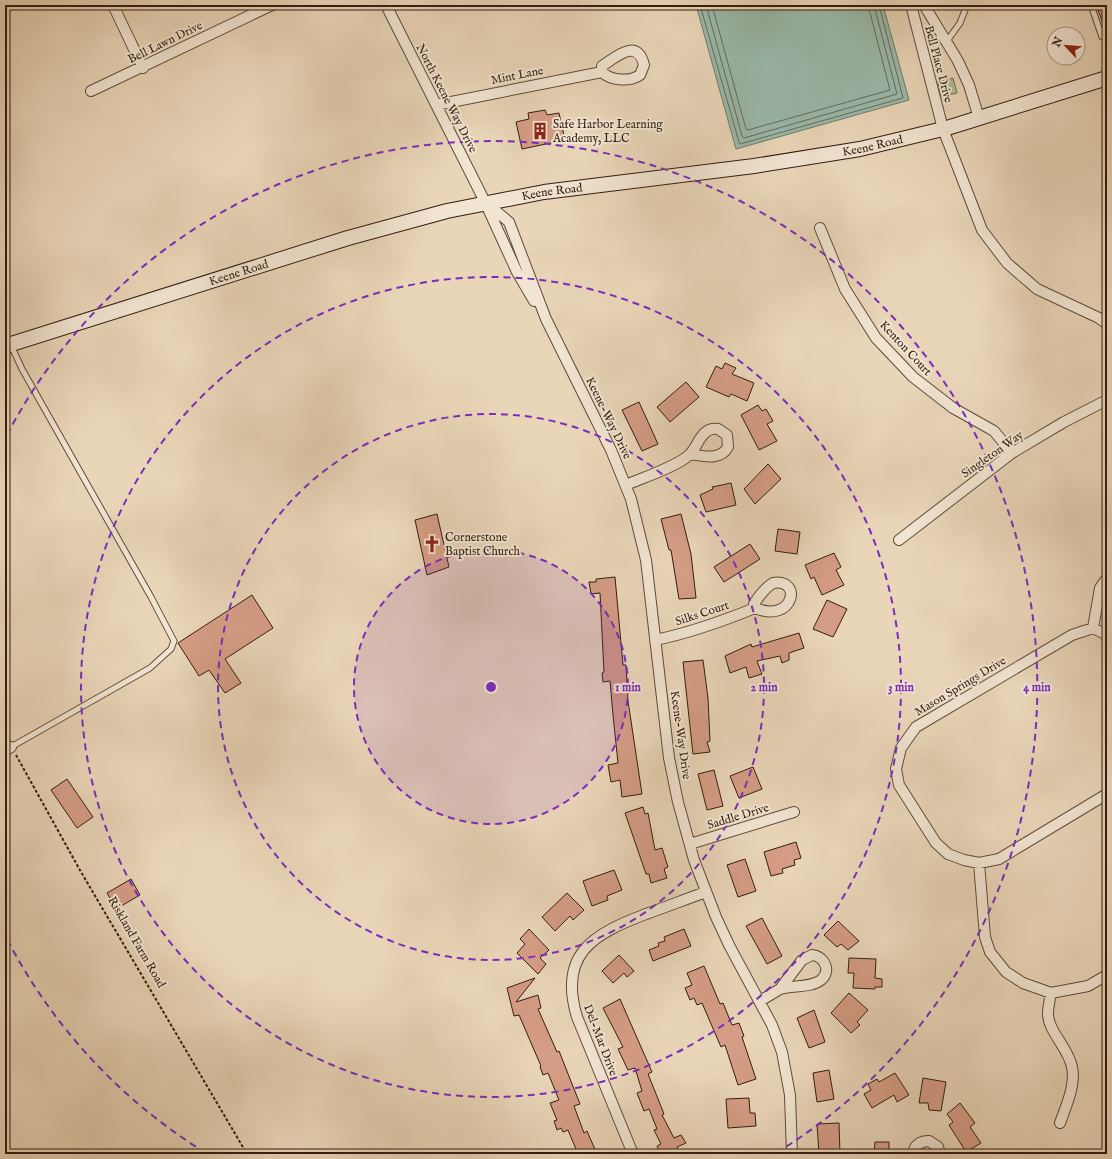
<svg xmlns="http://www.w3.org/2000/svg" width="1112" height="1159" font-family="'IM FELL English',serif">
	<rect width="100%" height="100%" fill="#e9d5b8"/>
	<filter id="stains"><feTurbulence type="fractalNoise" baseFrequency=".005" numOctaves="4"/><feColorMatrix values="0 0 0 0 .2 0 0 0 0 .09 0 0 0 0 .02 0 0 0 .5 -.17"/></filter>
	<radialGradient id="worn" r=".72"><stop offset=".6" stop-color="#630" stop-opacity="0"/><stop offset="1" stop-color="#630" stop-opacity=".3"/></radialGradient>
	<!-- green -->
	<path fill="#b1be93" stroke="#726e52" d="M953 78 957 93 941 97 938 82Z"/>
	<!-- water -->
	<path fill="#99b9aa" stroke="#707b6c" d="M696 5H883L909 100 736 149Z"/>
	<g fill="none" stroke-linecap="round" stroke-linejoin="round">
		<!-- shore -->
		<path stroke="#666b5d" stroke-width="1" d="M700 5 739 142 740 144 903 98 879 5
			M706 5 742 136 744 138 897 94 874 5
			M712 5 746 129 748 130 890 90 868 5"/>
	</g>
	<!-- building -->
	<path fill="#d59d85" stroke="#331d10" d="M1096 5H1107V31H1106Z
		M545 110 547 115 559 113 565 140 522 149 516 122 529 119 528 113Z
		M725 363 736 368 732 374 754 383 747 401 731 394 729 397 706 387 716 366 722 369Z
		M686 382 699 397 670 422 657 407Z
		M639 402 658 444 642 451 622 410Z
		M758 405 762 411 766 409 773 421 767 424 777 441 759 450 741 415Z
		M768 464 781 479 755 504 744 489Z
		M731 483 736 505 706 512 700 495 713 489 712 487Z
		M437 514 449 567 427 575 415 520Z
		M681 514 691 554 696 598 679 599 671 550H669L661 519Z
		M778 529 800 532 797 554 775 551Z
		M750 544 760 559 724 582 714 567Z
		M834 553 841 567 836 570 844 585 822 595 814 577 811 579 805 565Z
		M615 577 623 665H626L628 701 642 794 622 797 620 780 611 782 608 765 618 763 613 715 610 681 603 682 602 673 604 672 600 593 591 594 589 582H596V579Z
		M252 595 273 628 225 659 241 683 225 693 209 670 199 676 178 643Z
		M827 600 847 609 833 637 813 629Z
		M799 633 804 648 789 653V660L782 663 780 656 757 661 762 674 749 678 746 667 730 673 725 656 751 644 752 647Z
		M703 660 708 698 710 741 707 742 710 752 693 754 683 662Z
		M753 767 762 789 739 798 730 776Z
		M714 770 723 806 707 810 698 774Z
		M67 779 93 817 77 828 51 790Z
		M643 807 645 814 648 813 655 850 662 848 668 867 664 869 667 878 651 883 649 874H646L625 813Z
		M796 842 801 858 794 860 795 865 782 869 783 873 771 876 764 852Z
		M745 859 756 891 738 897 727 865Z
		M614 870 622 890 607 896 608 900 592 906 583 881Z
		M131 879 140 895 116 909 107 893Z
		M567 893 584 910 573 920 570 916 555 931 542 917Z
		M762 918 782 956 767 964 746 926Z
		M838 921 859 941 848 950 841 944 837 947 824 935Z
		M529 929 549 950 540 958 546 964 538 974 517 953 525 944 520 939Z
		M684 929 691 946 653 961 649 950 659 946 658 943 665 941 664 937Z
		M619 955 634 971 627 977 624 973 613 983 602 971Z
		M849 958 876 959 875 978 882 979V987H875V989L853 988 854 973H848Z
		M704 966 720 1004 723 1003 732 1025 739 1023 744 1036 742 1037 756 1079 738 1085 725 1045 721 1047 702 1003 697 1005 694 998 690 1000 685 988 692 985 687 973Z
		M535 978 516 1002 538 995 541 1008 538 1009 557 1052 559 1051 580 1104 574 1106 584 1133 587 1131 597 1154H578L568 1130 563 1132 561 1128 557 1130 554 1121 557 1120 550 1103 559 1100 548 1073 543 1075 540 1067 541 1066 519 1015 514 1016 507 988Z
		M849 993 868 1010 857 1022 860 1025 851 1033 831 1013Z
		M620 999 652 1072 648 1074 664 1114 662 1115 674 1138 681 1135 686 1143 677 1147 680 1154H661L657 1146 661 1144 654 1130 657 1129 649 1109 644 1111 637 1093 642 1091 635 1068 628 1070 618 1049 623 1047 603 1008Z
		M814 1010 825 1042 809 1048 797 1018Z
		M829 1070 834 1099 817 1102 813 1073Z
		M895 1073 909 1095 897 1102 894 1095 872 1108 864 1094 871 1090 868 1084 877 1079 879 1082Z
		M923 1078 946 1082 941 1111 929 1110 928 1103H919Z
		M749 1098 750 1113H755L756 1126 728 1128 726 1099Z
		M960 1103 975 1123 970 1127 981 1143 966 1152 949 1125 953 1122 947 1114Z
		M839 1123 840 1154H819L817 1124Z
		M875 1142H889V1154H874Z"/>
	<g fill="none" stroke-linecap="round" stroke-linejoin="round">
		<!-- lane casing -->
		<g stroke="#604b3a" stroke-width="7">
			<path id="lane" d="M1091 5 1102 37H1107
				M947 41 960 23 967 5
				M11 345 22 369 151 597 174 641 171 649 150 668 11 747"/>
		</g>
		<!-- street casing -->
		<g stroke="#604b3a" stroke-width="12">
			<path id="street" d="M113 5 143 68
				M386 5 485 202 517 272 534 301
				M911 5 943 129 982 230 1007 263 1037 289 1099 318 1107 324
				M924 5 958 61 969 85 979 118
				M91 91 272 5
				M436 105 602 72C611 81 630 82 640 75L644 65C637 37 616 57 602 66V72
				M485 202 509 222 546 319 611 450 631 499 646 560 669 758 678 802 694 860 716 917 729 945 772 1025 782 1052 790 1095 792 1154
				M820 228 845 289 876 338 913 377 953 408 994 431 1012 453
				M626 485C642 478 679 466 690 454 699 445 701 427 718 429L727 435 728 447C720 461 704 456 690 454
				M899 540 1012 453 1064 422 1107 400
				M773 583C803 578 794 624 755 608L754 604C759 596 765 588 773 583Z
				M1093 628 1100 588 1107 578
				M1107 638 1105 634 1093 628 1072 635 916 727 901 748 896 769 899 785 936 843 948 854 964 860 979 863 999 859 1107 794
				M655 640C690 633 723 621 755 608
				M5 751 11 747
				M690 844 794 812
				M979 863 985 937 990 952 1006 972 1023 983 1051 993 1088 986 1107 975
				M812 955C824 956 832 971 821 980 811 988 792 985 780 989L802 960Z
				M1051 993C1050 999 1048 1007 1048 1014 1048 1031 1069 1049 1072 1067 1076 1085 1066 1106 1060 1123
				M760 1001 780 989
				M633 1154 577 1017C558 954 593 934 646 914 666 907 686 899 706 892
				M913 1154C914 1145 920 1141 929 1141L938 1147 940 1154"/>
		</g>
		<!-- secondary casing -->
		<g stroke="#331d10" stroke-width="16">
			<g id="secondary">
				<path id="s1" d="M5 346 348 238 447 211 544 192 754 166 860 149 947 128 1107 78"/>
			</g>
		</g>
		<!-- path -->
		<path stroke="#331d10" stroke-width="2" stroke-dasharray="3 2" stroke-linecap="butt" d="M16 755 81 872 247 1154"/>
		<!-- lane -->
		<use href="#lane" stroke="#f1e4d1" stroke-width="5"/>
		<!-- street -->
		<use href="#street" stroke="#f1e4d1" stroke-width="10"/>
		<!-- secondary -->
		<use href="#secondary" stroke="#f1e4d1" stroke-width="14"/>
	</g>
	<!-- distance rings -->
	<circle cx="491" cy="687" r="137" fill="#7b2cbf" fill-opacity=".12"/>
	<g fill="none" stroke="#7b2cbf" stroke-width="2" stroke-dasharray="7 5">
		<circle cx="491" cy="687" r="137"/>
		<circle cx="491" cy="687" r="273"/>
		<circle cx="491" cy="687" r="410"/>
		<path d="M206 1153A546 546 0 0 1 7 939M7 435A546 546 0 1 1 776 1153"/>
	</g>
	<!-- icons -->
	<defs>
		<g id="building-bare" transform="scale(1.38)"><path d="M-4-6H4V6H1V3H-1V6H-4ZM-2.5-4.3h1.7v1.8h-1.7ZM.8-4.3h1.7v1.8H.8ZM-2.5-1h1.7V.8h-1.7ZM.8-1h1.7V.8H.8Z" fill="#8f2418" stroke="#f1e4d1" stroke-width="2.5" paint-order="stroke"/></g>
		<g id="church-bare" transform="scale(1.38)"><path d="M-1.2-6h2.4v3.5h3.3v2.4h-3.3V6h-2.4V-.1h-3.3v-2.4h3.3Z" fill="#8f2418" stroke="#f1e4d1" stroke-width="2.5" paint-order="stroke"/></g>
	</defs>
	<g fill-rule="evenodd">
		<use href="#building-bare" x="540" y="131"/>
		<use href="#church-bare" x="432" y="544"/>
	</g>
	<g text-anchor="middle" stroke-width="4" stroke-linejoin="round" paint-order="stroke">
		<!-- street labels -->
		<g font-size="12" fill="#331d10" stroke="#f1e4d1">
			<text transform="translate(165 42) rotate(-26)" y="4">Bell Lawn Drive</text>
			<text transform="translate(939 64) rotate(75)" y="4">Bell Place Drive</text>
			<text transform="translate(517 75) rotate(-11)" y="4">Mint Lane</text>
			<text transform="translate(447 98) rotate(63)" y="4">North Keene Way Drive</text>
			<text dy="4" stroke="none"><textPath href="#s1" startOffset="893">Keene Road</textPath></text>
			<text dy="4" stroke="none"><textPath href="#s1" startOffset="569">Keene Road</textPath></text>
			<text dy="4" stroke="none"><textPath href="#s1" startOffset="245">Keene Road</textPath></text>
			<text transform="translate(906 348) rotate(47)" y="4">Kenton Court</text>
			<text transform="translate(609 418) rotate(64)" y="4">Keene-Way Drive</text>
			<text transform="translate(992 454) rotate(-35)" y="4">Singleton Way</text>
			<text transform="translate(702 613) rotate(-18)" y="4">Silks Court</text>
			<text transform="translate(960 686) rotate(-31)" y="4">Mason Springs Drive</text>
			<text transform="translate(681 735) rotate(82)" y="4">Keene-Way Drive</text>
			<text transform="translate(738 816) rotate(-17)" y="4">Saddle Drive</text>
			<text transform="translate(137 942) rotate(60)" y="4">Riskland Farm Road</text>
			<text transform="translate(601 1040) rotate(69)" y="4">Del-Mar Drive</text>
		</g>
		<!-- poi labels -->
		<g font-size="12" fill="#331d10" stroke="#f1e4d1" text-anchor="start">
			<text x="553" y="128">Safe Harbor Learning<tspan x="553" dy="14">Academy, LLC</tspan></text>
			<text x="445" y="541">Cornerstone<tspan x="445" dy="14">Baptist Church</tspan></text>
		</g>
	</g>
	<circle cx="491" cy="687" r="6" fill="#7b2cbf" stroke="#f1e4d1" stroke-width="2"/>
	<g font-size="12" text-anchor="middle" font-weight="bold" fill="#7b2cbf" stroke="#f1e4d1" stroke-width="4" stroke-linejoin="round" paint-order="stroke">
		<text x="628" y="691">1 min</text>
		<text x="764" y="691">2 min</text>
		<text x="901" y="691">3 min</text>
		<text x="1037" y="691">4 min</text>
	</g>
	<!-- margin -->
	<rect width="1112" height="1159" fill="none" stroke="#e9d5b8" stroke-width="20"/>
	<rect x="6" y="6" width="1100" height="1147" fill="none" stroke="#331d10" stroke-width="2"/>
	<rect x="10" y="10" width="1092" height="1139" fill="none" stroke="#331d10"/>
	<!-- north arrow -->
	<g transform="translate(1066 46) rotate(296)"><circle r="19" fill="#f1e4d1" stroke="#a59484"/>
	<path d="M0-3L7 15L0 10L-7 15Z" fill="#8f2418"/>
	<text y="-6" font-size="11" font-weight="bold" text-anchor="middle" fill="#331d10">N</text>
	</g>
	<rect width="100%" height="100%" filter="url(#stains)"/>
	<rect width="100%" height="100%" fill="url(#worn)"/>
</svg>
